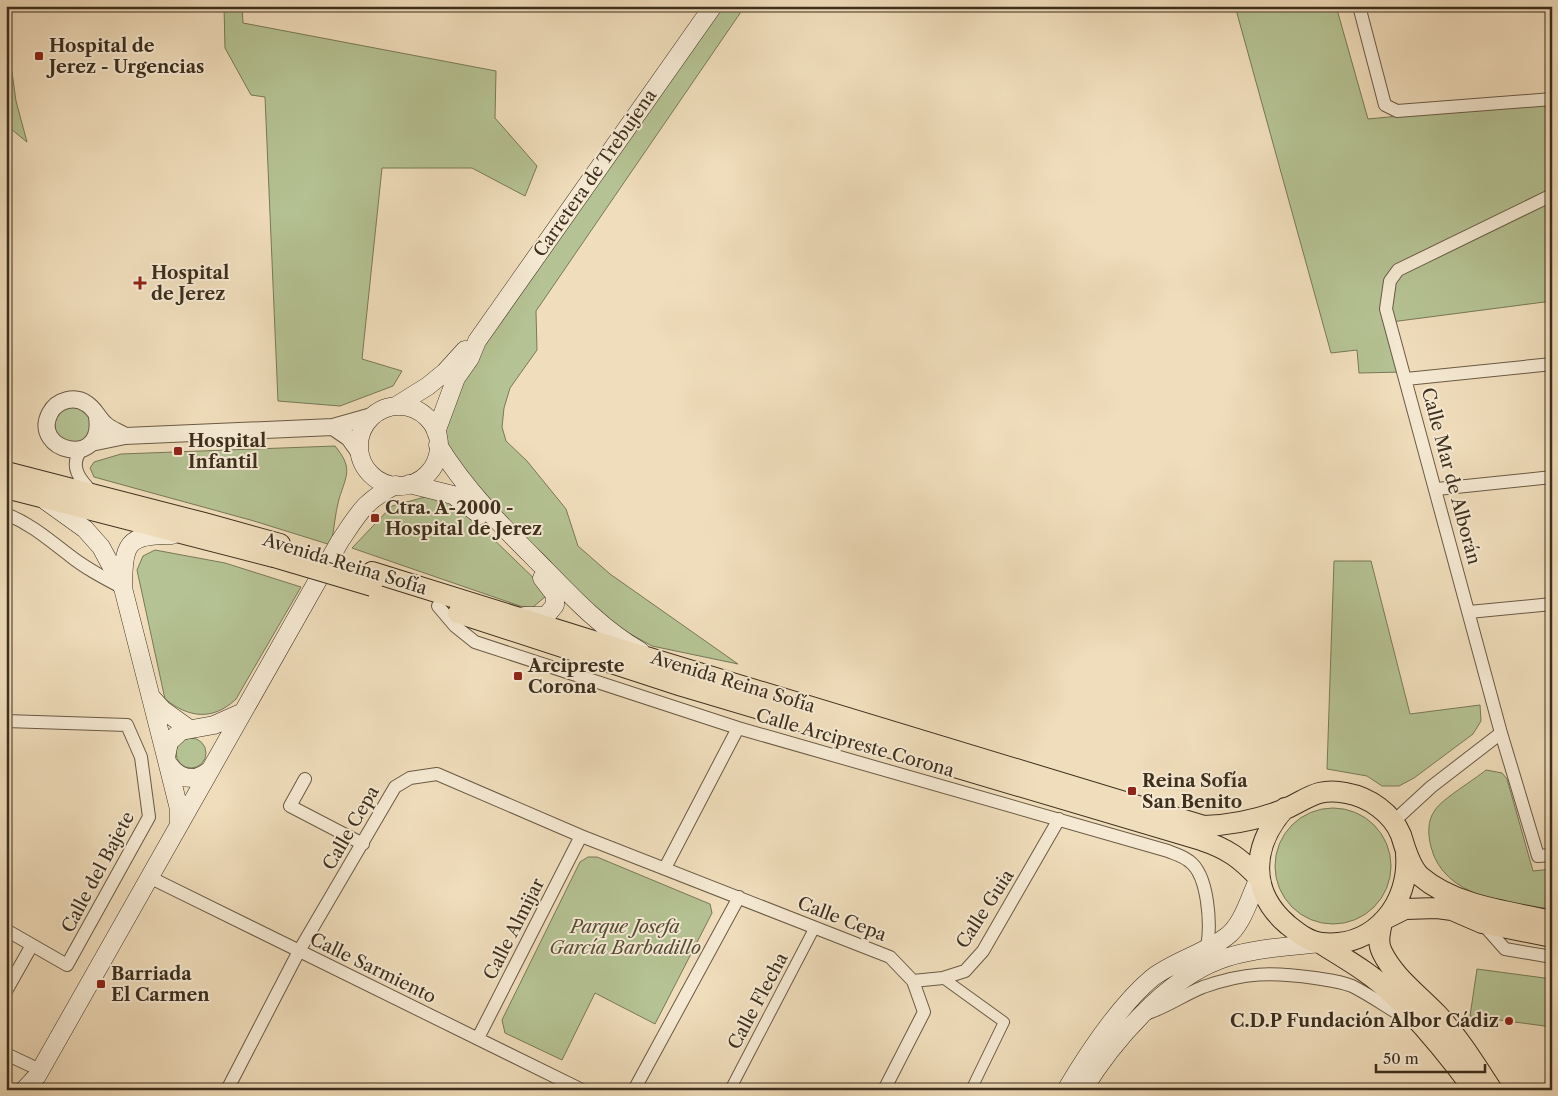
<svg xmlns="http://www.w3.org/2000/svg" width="1558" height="1096" font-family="'Libre Caslon Text',serif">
	<rect width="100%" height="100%" fill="#f0ddbb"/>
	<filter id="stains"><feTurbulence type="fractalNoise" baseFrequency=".004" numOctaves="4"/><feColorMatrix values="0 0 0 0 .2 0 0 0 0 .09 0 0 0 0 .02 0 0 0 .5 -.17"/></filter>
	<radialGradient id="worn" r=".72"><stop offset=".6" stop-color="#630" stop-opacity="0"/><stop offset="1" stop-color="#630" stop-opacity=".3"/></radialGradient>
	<!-- green -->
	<path fill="#b5c293" stroke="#797858" d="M224 6H242L243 23 496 71 495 118 537 166 525 196 472 168H382L362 359 402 371 393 386 340 406 278 401 265 97 251 95 225 48Z
		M707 6H745L536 311 537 350 510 388 504 408 502 427 506 441 527 461 566 509 578 546 610 574 738 664 652 646 598 616 460 471 446 440 441 411Z
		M1235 6H1336L1368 119 1552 101V301L1391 322 1404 372 1359 373 1357 350 1331 353Z
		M6 29 16 101 27 142 6 125Z
		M55 425a18 18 0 1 1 36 0a18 18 0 1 1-36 0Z
		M335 446C353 468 347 474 339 499 335 514 334 530 331 545L254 521 94 477 90 468 94 462 121 454Z
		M425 497 457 504 545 589 546 596 532 608 520 606 352 548 392 506Z
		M155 550 225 563 301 587 236 699C213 721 189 718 165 699L137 570 143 556Z
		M1334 561H1371L1410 714 1480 705 1481 721 1473 734 1414 778 1399 786H1382L1367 776 1327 769Z
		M176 753a15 15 0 1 1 30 0a15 15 0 1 1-30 0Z
		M1486 770 1502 773 1507 779 1533 871 1552 869V909C1509 904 1444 898 1431 847 1428 835 1427 821 1435 810 1442 799 1474 780 1486 770Z
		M1275 866a58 58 0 1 1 116 0a58 58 0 1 1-116 0Z
		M588 857H597L710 904 712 913 655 1024 595 993 562 1060 505 1033 502 1020 580 862Z
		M1477 969 1552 979V1027L1470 1016Z"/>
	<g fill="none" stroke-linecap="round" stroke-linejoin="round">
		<!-- pedestrian casing -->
		<g stroke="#6a5a44" stroke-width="12">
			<path id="pedestrian" d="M943 978 1004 1022 971 1090
				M730 1090 815 927"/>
		</g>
		<!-- minor casing -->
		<g stroke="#6a5a44" stroke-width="14">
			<path id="minor" d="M1359 6 1385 105 1397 111 1552 99
				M1552 195 1398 270 1390 281 1386 309 1501 733 1538 856 1552 855
				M1406 379 1552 364
				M82 449C68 466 80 480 93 493
				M1437 489 1552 477
				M6 514C31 524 48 539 69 555 85 568 104 578 123 588
				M438 606 455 626 475 642 738 728 1168 851C1175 854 1183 856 1189 861 1209 875 1211 926 1207 947
				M1469 612 1552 604
				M6 721 127 725 141 757 149 817 67 965 6 930
				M305 779 290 806 363 844
				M1393 822 1431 787 1501 733
				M665 868 738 728
				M149 877 582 1090
				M1482 923 1505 949 1552 957
				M913 981 943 978 965 971 983 951 1059 819
				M6 991 32 945
				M1145 1014C1165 1008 1183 995 1203 987 1246 972 1271 972 1315 978 1327 980 1340 981 1352 986 1372 996 1391 1010 1411 1021
				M478 1038 581 836
				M6 1054 40 1070
				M227 1090 299 951 395 787 410 778 437 774 581 836 890 957 913 981 924 1012 884 1090
				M634 1090 739 897"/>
		</g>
		<!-- tertiary casing -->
		<g stroke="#6a5a44" stroke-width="18">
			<path id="tertiary" d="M97 417C105 470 30 451 50 413 57 400 75 395 87 404 95 409 98 418 105 424 111 430 118 431 125 436
				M333 427 349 438 359 452
				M91 443 125 436 333 427 372 416"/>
		</g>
		<!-- secondary casing -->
		<g stroke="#3d2f1d" stroke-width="19">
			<path id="secondary" d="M396 406 428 386 445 372 465 350
				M359 446a40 40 0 1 1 80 0a40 40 0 1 1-80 0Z
				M436 432 456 378 470 358 477 341 713 6
				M438 445C467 492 504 528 542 566 572 597 602 629 640 651
				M409 484 453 495 480 515
				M46 501 85 529 101 547 123 588 166 757
				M123 587C124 545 125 534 172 535
				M524 616H546L555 605V595L542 578
				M151 697 163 710 188 728
				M169 765C181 781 197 782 211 769
				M179 825V809L166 757 169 742 181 731 214 725 241 713
				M24 1090 37 1076 340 541C359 513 364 501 396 485
				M1066 1090C1088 1053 1119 1006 1152 978 1174 961 1203 954 1226 937 1243 925 1250 896 1259 878
				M1083 1090C1112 1042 1166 980 1219 960 1250 948 1288 947 1320 943"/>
		</g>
		<!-- primary casing -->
		<g stroke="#3d2f1d" stroke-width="22">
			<path id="primary" d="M6 472 204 523 280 544
				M6 488 274 557
				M372 572 587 639 1204 826C1231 825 1260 819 1285 809 1308 799 1317 787 1346 793 1369 797 1392 813 1401 835 1405 848 1410 867 1420 876 1455 906 1508 911 1552 921
				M458 613 682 686 1201 840C1228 849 1240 858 1259 878
				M1285 808C1252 845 1248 891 1288 925 1298 933 1309 942 1322 943 1375 948 1410 903 1406 854
				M1387 918 1405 909 1437 908 1452 910 1482 923 1552 937
				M1382 922C1380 933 1377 942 1382 952 1394 977 1419 995 1438 1015 1459 1038 1475 1064 1492 1090
				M1320 943C1345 959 1371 973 1392 994 1422 1023 1449 1056 1474 1090"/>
		</g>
		<!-- pedestrian -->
		<use href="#pedestrian" stroke="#f5e9d3" stroke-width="10"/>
		<!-- minor -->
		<use href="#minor" stroke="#f5e9d3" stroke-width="12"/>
		<!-- tertiary -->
		<use href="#tertiary" stroke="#f5e9d3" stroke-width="16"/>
		<!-- secondary -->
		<use href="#secondary" stroke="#f5e9d3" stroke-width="18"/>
		<!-- primary -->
		<use href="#primary" stroke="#f0ddbb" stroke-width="20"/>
		<!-- primary-bridge casing -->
		<g stroke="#3d2f1d" stroke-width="22" stroke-linecap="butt">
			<path id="primary-bridge" d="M274 557 372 586"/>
		</g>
		<!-- primary-bridge -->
		<use href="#primary-bridge" stroke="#f0ddbb" stroke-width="20"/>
	</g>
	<!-- markers -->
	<g fill="#8f2418" stroke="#f5e9d3" stroke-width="2">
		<rect x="34" y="51" width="10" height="10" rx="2.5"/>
		<path d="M137.5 275.5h5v5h5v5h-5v5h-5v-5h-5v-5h5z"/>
		<rect x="173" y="446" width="10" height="10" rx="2.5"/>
		<rect x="370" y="513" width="10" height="10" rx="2.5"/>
		<rect x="513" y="671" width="10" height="10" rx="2.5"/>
		<rect x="1127" y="786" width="10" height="10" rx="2.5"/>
		<rect x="96" y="979" width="10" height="10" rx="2.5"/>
		<circle cx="1509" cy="1021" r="5"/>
	</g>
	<g text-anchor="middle" stroke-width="4" stroke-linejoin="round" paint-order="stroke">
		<!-- poi labels -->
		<g font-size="18" font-weight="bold" fill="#3d2f1d" stroke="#f5e9d3" text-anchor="start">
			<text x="49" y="52">Hospital de<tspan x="49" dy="21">Jerez - Urgencias</tspan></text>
			<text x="151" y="279">Hospital<tspan x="151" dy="21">de Jerez</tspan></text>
			<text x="188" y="447">Hospital<tspan x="188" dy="21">Infantil</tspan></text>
			<text x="385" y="514">Ctra. A-2000 -<tspan x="385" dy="21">Hospital de Jerez</tspan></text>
			<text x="528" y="672">Arcipreste<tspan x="528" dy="21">Corona</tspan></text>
			<text x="1142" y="787">Reina Sofía<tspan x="1142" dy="21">San Benito</tspan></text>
			<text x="111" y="980">Barriada<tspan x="111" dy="21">El Carmen</tspan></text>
			<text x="1499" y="1027" text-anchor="end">C.D.P Fundación Albor Cádiz</text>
		</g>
		<!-- street labels -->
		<g font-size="18" fill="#3d2f1d" stroke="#f5e9d3">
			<text transform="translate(595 173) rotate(-55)" y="6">Carretera de Trebujena</text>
			<text transform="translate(1451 476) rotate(75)" y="6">Calle Mar de Alborán</text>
			<text transform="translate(345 564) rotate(17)" y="6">Avenida Reina Sofía</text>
			<text transform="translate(733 682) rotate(17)" y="6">Avenida Reina Sofía</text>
			<text transform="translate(855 743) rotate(16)" y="6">Calle Arcipreste Corona</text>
			<text transform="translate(351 828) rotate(-60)" y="6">Calle Cepa</text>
			<text transform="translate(98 872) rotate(-62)" y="6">Calle del Bajete</text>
			<text transform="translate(985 909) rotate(-57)" y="6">Calle Guia</text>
			<text transform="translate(842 919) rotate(21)" y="6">Calle Cepa</text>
			<text transform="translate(514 929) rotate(-63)" y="6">Calle Almijar</text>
			<text transform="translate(373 968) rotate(26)" y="6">Calle Sarmiento</text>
			<text transform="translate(758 1001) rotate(-62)" y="6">Calle Flecha</text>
		</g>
		<!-- park labels -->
		<g font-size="18" font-style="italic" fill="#554c35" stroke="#f5e9d3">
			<text x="625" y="933">Parque Josefa<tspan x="625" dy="21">García Barbadillo</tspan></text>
		</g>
	</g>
	<!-- margin -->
	<rect width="1558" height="1096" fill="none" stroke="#f0ddbb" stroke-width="25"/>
	<rect x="8" y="8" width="1543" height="1081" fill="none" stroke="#3d2f1d" stroke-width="2.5"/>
	<rect x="12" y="12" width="1533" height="1071" fill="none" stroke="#3d2f1d"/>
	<!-- scale -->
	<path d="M1376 1064v8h109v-8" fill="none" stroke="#3d2f1d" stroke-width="2.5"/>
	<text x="1383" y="1064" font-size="15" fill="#3d2f1d" stroke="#f5e9d3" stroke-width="4" paint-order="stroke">50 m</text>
	<rect width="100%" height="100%" filter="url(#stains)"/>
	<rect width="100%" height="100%" fill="url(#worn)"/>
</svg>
